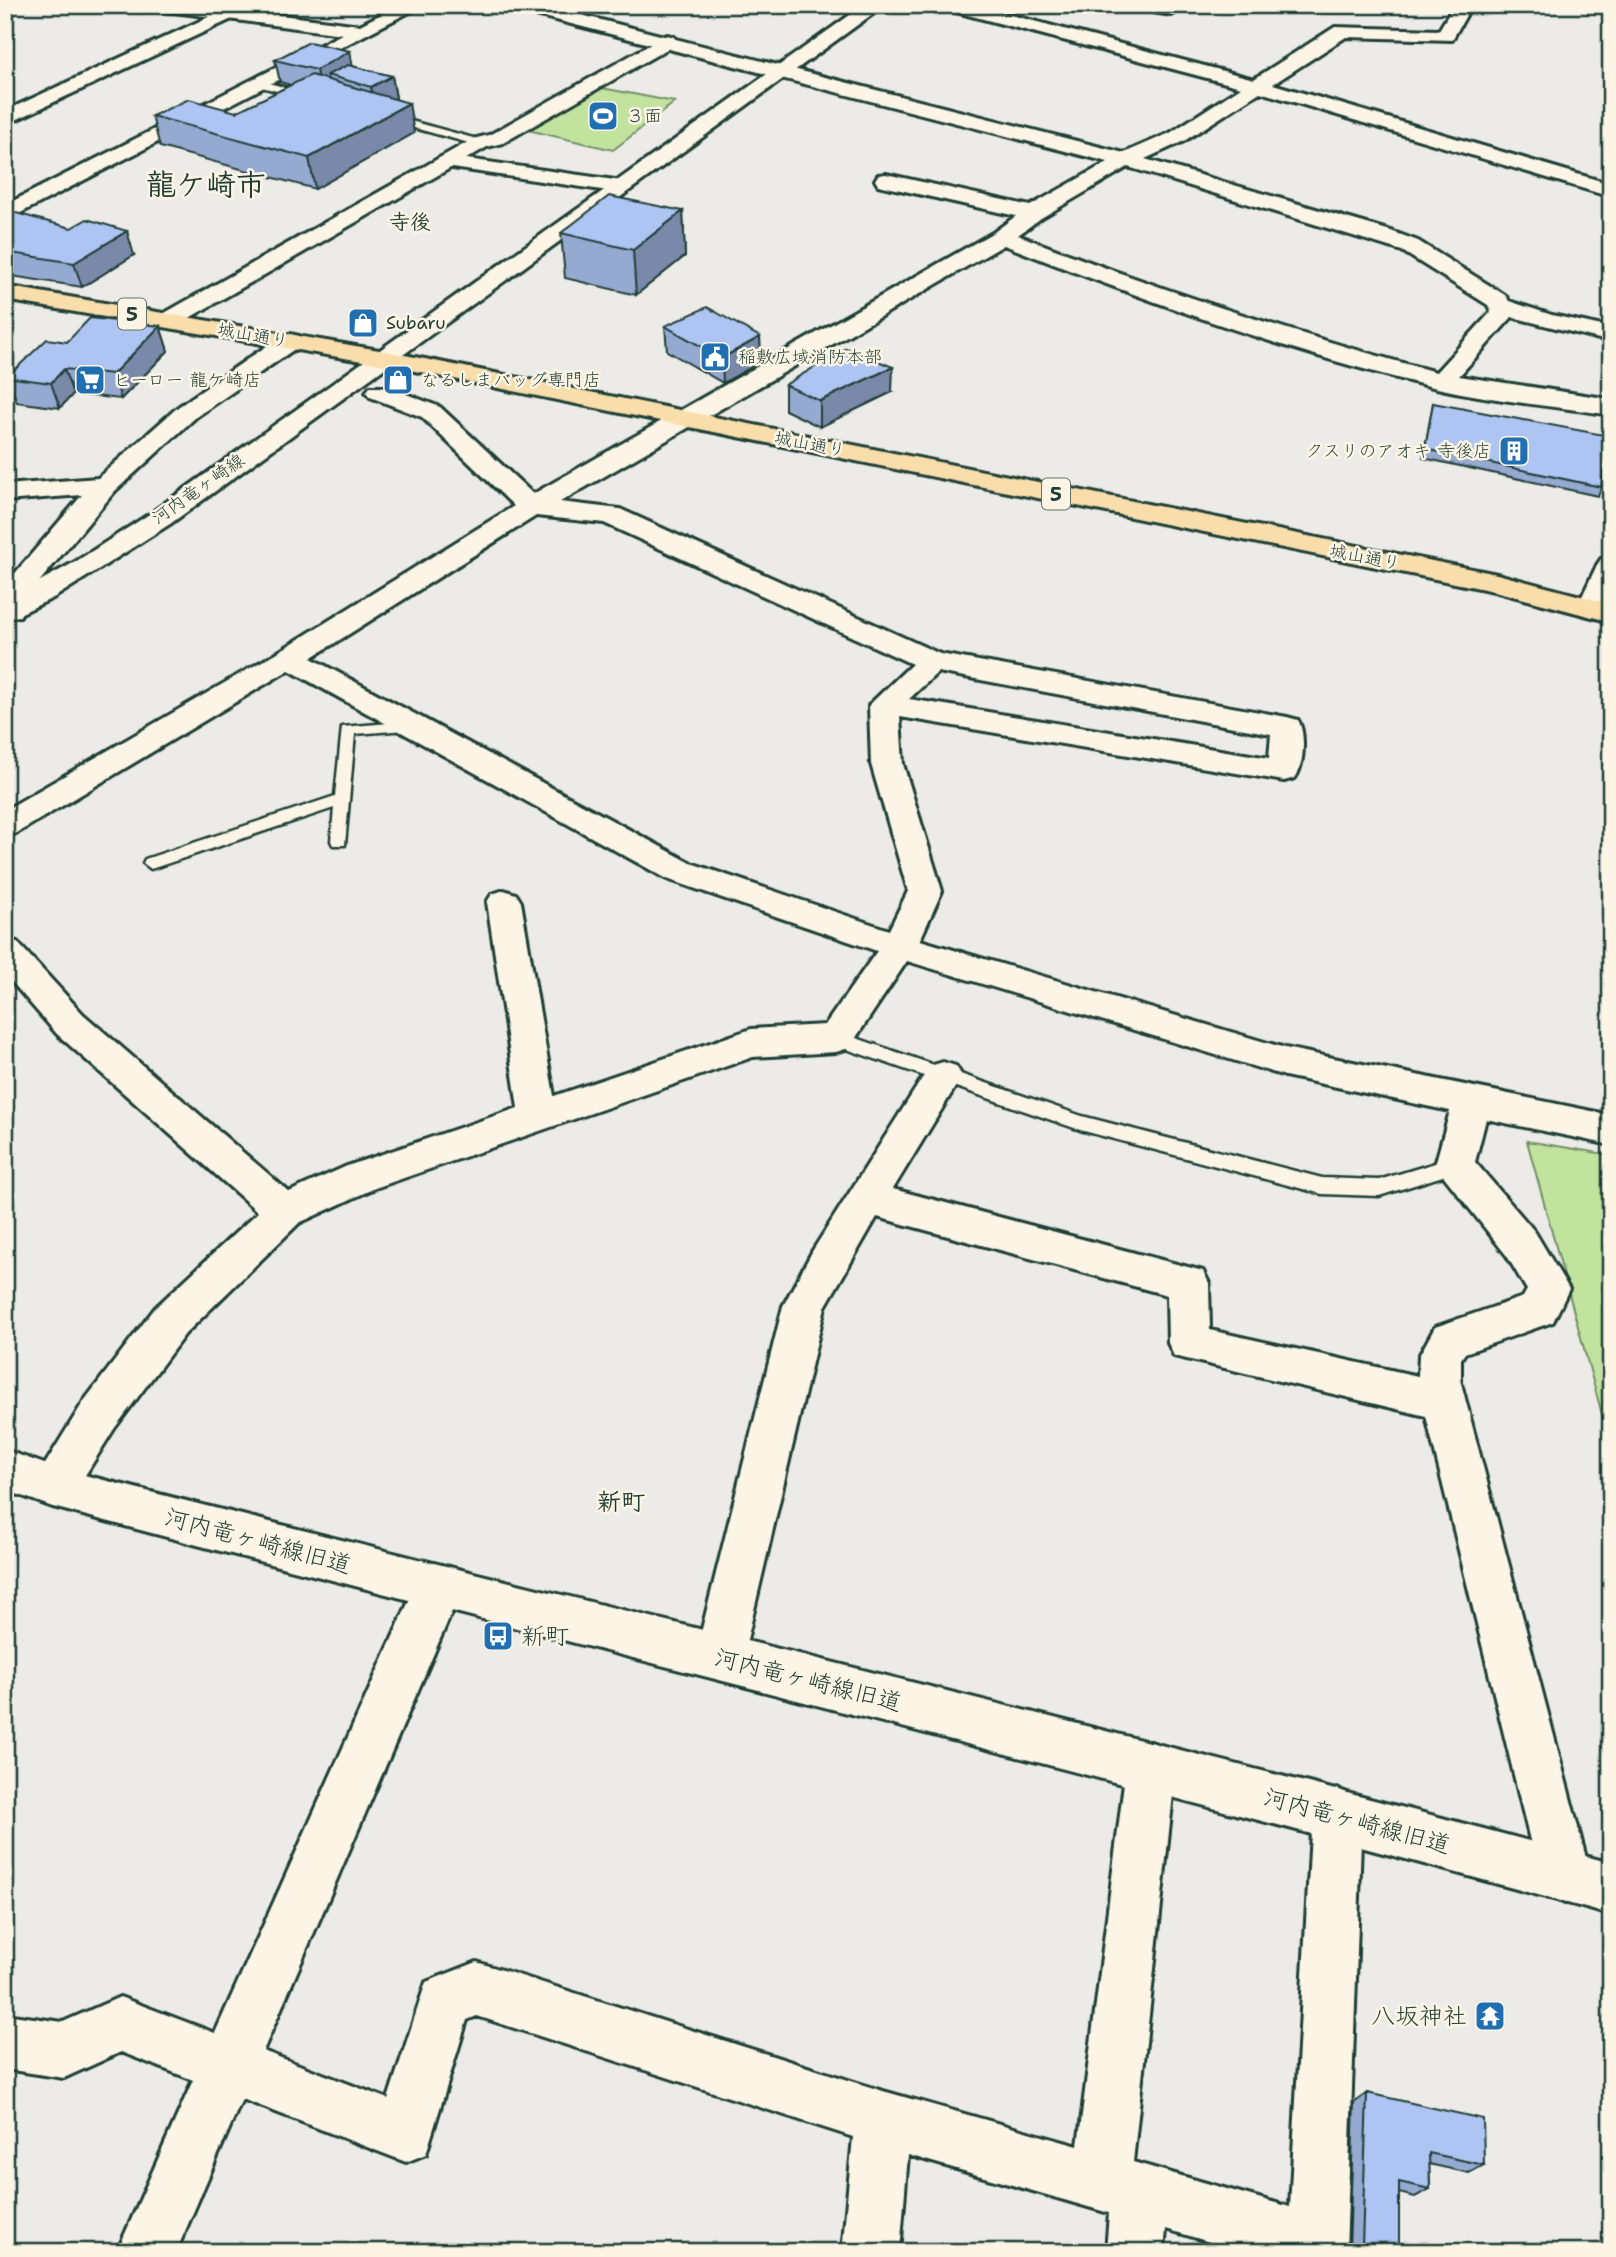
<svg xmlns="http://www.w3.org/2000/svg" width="1616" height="2257" font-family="'Shantell Sans','Klee One',sans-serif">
	<rect width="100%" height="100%" fill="#ecebe8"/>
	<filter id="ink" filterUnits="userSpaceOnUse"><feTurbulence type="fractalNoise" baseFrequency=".0143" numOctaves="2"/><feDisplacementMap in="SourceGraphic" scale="14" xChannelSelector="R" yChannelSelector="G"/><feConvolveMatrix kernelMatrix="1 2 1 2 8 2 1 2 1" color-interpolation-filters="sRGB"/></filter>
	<g filter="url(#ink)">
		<!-- green -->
		<path fill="#c1e39d" stroke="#709068" stroke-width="2" d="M597 87 675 102 613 150 528 130Z
			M1527 1141 1611 1155V1447Z"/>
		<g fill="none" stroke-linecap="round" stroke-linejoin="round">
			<!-- lane casing -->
			<g stroke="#1f3d34" stroke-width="5">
				<path id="lane" d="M261 81 310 94 311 96 306 99 258 86Z
					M389 115 484 141 485 143 480 146 385 120V116Z
					M413 721 419 723V729L355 734 345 845H333L331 841 334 808 151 869 143 863 145 859 335 796 342 727Z
					M836 1031 1082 1116 1322 1178 1379 1180 1455 1157 1462 1160 1465 1165 1462 1170 1379 1196 1322 1194 1080 1130 829 1043 827 1038 829 1033Z"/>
			</g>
			<!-- street casing -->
			<g stroke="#1f3d34" stroke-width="6">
				<path id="street" d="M510 5H542L1124 153 1170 133 1241 87 945 9 942 5H973L1254 79 1335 27 1439 30 1454 5H1472L1452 40 1346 37 1273 84 1611 184V197L1260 92 1184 141 1145 159 1391 231 1418 241 1505 295 1509 301 1552 315 1611 328V342L1512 317 1459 376 1611 399V415C1553 406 1494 401 1437 388 1289 353 1145 300 1004 245L560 502 620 509 940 654 1287 717 1298 720C1306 733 1304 766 1295 778L1284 781 900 717 903 764 942 891 920 940 1285 1048 1611 1115V1145L1486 1119 1475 1162 1535 1232 1569 1289 1553 1322 1465 1353 1461 1359V1383L1591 1877 1583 1895 1565 1903 1547 1895 1539 1877 1426 1416 1174 1356 1168 1343 1167 1295 877 1217 825 1307 743 1657 736 1673 719 1680 702 1673 695 1657 783 1306 813 1250 930 1066 943 1062 956 1066 962 1076 893 1189 1203 1271 1209 1283 1210 1330 1418 1376 1419 1356 1435 1327 1523 1297 1527 1290 1507 1256 1435 1165 1450 1111 1285 1076 907 961 849 1048 836 1052 753 1057 375 1188 299 1223 185 1334 114 1429 69 1501 53 1507 37 1501 31 1487 84 1401 155 1308 258 1212 57 1034 5 974V939L17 942 83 1014 289 1192 347 1166 518 1108 487 902 492 894 504 890 516 894 521 902 554 1096 751 1029 825 1025 877 951 667 879 289 670 17 833 5 836V810L278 652 514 506 422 417 370 397 366 392 370 387H388L440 407 533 494 994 232 1016 216 878 185 875 180 878 175 886 174 1030 206 1108 162 513 9ZM1128 167 1402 251 1488 305 1491 312 1436 372C1294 334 1155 288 1018 235L1041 218ZM536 516 604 523 912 664 869 705 871 764 908 891 889 930 691 863 311 658ZM938 672 1271 734 1269 758 909 699Z
					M1133 5H1191L1171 15 1136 9Z
					M228 8 234 10 237 14 234 18 5 125V111Z
					M446 156 622 181 633 187 622 193 439 166 435 162 439 158Z
					M290 334 299 336 302 341 299 346 196 417 115 491 29 594 20 616 5 618V585L82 495 5 501V485L98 478 178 407 281 336Z
					M1611 557C1611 577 1614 596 1602 613L1592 616 1582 613 1577 607 1597 565 1601 559Z
					M439 1566 456 1572 462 1588 263 2051 388 2099 426 1982 477 1962 883 2091 1078 2146 1126 1767 1133 1749 1151 1742 1169 1749 1176 1767 1133 2162 1290 2207 1312 1814 1319 1796 1337 1789 1355 1796 1362 1814 1346 2252H1243L1166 2229 1164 2252H1106L1109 2213 908 2155 900 2252H842L853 2137 477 2016 467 2020 426 2154 406 2162 242 2099 176 2252H117L193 2080 121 2052 64 2078 5 2069V2014L63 2022 120 1997 215 2033 422 1572Z"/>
			</g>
			<!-- secondary casing -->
			<g stroke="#1f3d34" stroke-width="6">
				<path id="secondary" d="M150 5H204L360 25 399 5H423L5 221V205L342 34 159 10Z
					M864 5H885L170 524 55 597 5 621V600L75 562 151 513Z
					M667 35 674 37 676 41 674 45 503 143 487 147 177 325H161L157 320 161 315 473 139 489 135Z
					M5 1450 53 1467C572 1600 1094 1723 1611 1863V1915C1093 1772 572 1645 53 1507L5 1490Z"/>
			</g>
			<!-- primary casing -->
			<g stroke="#1f3d34" stroke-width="6">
				<path id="primary" d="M5 286 385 351 1497 574 1611 604V622L1494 591 385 365 5 300Z"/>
			</g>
			<!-- lane -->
			<use href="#lane" fill="#fcf5e5" fill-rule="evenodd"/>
			<!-- street -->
			<use href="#street" fill="#fcf5e5" fill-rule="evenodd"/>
			<!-- secondary -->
			<use href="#secondary" fill="#fcf5e5" fill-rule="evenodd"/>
			<!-- primary -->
			<use href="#primary" fill="#f9deab" fill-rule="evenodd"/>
		</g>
		<!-- wall -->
		<path fill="#96a9d1" stroke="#1f3d34" stroke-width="2" d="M350 51 352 66 392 76 396 98 395 99 414 133 315 189 160 147 152 116 236 112 291 85 280 82 275 60Z
			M5 210 134 255 82 287 5 275Z
			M683 211 685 256 636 295 565 278 561 233Z
			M160 326 168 351 121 399 73 394 60 408 17 402 7 377 67 342Z
			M665 326 760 337 761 362 723 383 667 351Z
			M785 385 892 392 820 427 785 410Z
			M1433 403 1601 487 1598 496 1423 458Z
			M1367 2093 1484 2165 1469 2173 1429 2164 1430 2189 1415 2197 1399 2193V2244L1430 2252H1349L1354 2103Z"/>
		<!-- shaded-wall -->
		<path fill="#7a89aa" stroke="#1f3d34" stroke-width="2" d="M350 51 354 74 327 75 329 88 320 92 316 70Z
			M392 76 396 98 375 110 371 87Z
			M409 103 414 133 315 189 309 158Z
			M683 211 685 256 636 295 633 250Z
			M127 231 134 255 82 287 74 263Z
			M160 326 168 351 121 399 113 374Z
			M760 337 761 362 723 383 722 358Z
			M893 367 892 392 820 427V401Z
			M64 369 73 394 60 408 51 383Z"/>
		<!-- building -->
		<path fill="#aec4f3" stroke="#1f3d34" stroke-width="2" d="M309 42 350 51 316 70 275 60Z
			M348 65 392 76 371 87 327 75Z
			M311 75 409 103 309 158 152 116 189 99 236 112Z
			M609 196 683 211 633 250 561 233Z
			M5 210 71 228 87 219 127 231 74 263 5 252Z
			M707 307 760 337 722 358 665 326Z
			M90 318 160 326 113 374 64 369 51 383 7 377 47 339 67 342Z
			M846 348 893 367 820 401 785 385Z
			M1433 403 1609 436 1601 487 1425 449Z
			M1367 2093 1483 2119 1484 2165 1429 2153 1430 2189 1399 2182V2244L1430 2252H1357V2248L1362 2246Z"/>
	</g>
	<!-- icons -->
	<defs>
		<g id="stadium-square" transform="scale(1.575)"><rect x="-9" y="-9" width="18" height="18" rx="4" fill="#1f6fb2" stroke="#fcf5e5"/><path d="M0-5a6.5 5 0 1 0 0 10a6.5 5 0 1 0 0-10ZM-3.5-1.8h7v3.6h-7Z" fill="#fff"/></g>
		<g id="shop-square" transform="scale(1.575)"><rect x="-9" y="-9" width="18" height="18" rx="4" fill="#1f6fb2" stroke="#fcf5e5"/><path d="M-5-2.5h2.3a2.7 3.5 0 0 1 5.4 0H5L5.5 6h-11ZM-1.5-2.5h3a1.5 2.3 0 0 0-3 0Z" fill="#fff"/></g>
		<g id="civic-square" transform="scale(1.575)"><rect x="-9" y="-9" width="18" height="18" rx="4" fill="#1f6fb2" stroke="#fcf5e5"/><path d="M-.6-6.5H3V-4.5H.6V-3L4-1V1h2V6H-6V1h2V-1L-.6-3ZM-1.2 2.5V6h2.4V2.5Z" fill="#fff"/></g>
		<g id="supermarket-square" transform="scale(1.575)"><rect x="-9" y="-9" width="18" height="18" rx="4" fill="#1f6fb2" stroke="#fcf5e5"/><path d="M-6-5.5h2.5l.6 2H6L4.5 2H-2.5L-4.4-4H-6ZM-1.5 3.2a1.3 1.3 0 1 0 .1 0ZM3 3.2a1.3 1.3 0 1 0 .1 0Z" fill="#fff"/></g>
		<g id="building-square" transform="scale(1.575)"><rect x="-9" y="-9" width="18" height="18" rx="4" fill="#1f6fb2" stroke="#fcf5e5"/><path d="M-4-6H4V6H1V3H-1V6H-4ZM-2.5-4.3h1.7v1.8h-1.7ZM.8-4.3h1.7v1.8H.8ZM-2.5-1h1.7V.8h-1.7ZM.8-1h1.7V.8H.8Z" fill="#fff"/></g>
		<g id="bus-square" transform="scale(1.575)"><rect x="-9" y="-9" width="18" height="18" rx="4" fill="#1f6fb2" stroke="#fcf5e5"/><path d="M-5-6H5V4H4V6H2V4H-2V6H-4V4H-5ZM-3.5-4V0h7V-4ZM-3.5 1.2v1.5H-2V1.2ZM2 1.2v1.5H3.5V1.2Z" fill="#fff"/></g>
		<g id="temple-square" transform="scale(1.575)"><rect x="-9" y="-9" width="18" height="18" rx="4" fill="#1f6fb2" stroke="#fcf5e5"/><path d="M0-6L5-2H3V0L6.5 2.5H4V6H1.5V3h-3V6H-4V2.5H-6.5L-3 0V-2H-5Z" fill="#fff"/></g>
	</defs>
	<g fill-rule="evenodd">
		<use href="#stadium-square" x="603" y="116"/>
		<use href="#shop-square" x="363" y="323"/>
		<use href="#civic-square" x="715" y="357"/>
		<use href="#supermarket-square" x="90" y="380"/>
		<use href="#shop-square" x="398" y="380"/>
		<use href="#building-square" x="1514" y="451"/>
		<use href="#bus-square" x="498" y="1636"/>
		<use href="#temple-square" x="1490" y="2016"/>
	</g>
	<g text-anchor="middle" stroke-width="5" stroke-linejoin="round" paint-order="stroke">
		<!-- far-poi labels -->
		<g font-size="18" fill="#1f3d34" stroke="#fcf5e5" text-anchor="start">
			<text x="626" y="122">３面</text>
			<text x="386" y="329">Subaru</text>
			<text x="738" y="363">稲敷広域消防本部</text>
			<text x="113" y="386">ヒーロー 龍ケ崎店</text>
			<text x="421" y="386">なるしまバッグ専門店</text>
			<text x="1491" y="457" text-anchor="end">クスリのアオキ 寺後店</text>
		</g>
		<!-- far-street labels -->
		<g font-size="18" fill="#1f3d34" stroke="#fcf5e5">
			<text transform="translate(253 335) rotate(10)" y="6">城山通り</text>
			<text transform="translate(810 444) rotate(11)" y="6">城山通り</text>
			<text transform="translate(198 489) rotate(-35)" y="6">河内竜ヶ崎線</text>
			<text transform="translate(1365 557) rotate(11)" y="6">城山通り</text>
		</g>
		<!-- shield labels -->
		<g fill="#fcf5e5" stroke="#617469" stroke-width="2">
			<rect x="118" y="298.5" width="28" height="31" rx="5"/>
			<rect x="1042" y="478.5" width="28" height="31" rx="5"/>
		</g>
		<g font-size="19" font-weight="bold" fill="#1f3d34">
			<text x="132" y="321">5</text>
			<text x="1056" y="501">5</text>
		</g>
		<!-- far-quarter labels -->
		<g font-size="21" font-weight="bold" fill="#1f3d34" stroke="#fcf5e5">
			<text x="410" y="229">寺後</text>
		</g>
		<!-- quarter labels -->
		<g font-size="24" font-weight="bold" fill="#1f3d34" stroke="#fcf5e5">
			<text x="621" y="1510">新町</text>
		</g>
		<!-- near-street labels -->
		<g font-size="24" fill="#1f3d34" stroke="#fcf5e5">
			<text transform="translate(258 1541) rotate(15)" y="8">河内竜ヶ崎線旧道</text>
			<text transform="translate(808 1680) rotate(14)" y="8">河内竜ヶ崎線旧道</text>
			<text transform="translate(1357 1821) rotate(15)" y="8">河内竜ヶ崎線旧道</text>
		</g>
		<!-- near-poi labels -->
		<g font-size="24" fill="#1f3d34" stroke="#fcf5e5" text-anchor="start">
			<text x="521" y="1644">新町</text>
			<text x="1467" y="2024" text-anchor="end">八坂神社</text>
		</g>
		<!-- far-town labels -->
		<g font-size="30" font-weight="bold" fill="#1f3d34" stroke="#fcf5e5">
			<text x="206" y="195">龍ケ崎市</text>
		</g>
	</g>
	<!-- margin -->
	<rect width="1616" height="2257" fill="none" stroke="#fcf5e5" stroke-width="28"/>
	<rect x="14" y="14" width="1588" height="2229" fill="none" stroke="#1f3d34" stroke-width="2.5" filter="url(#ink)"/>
</svg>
